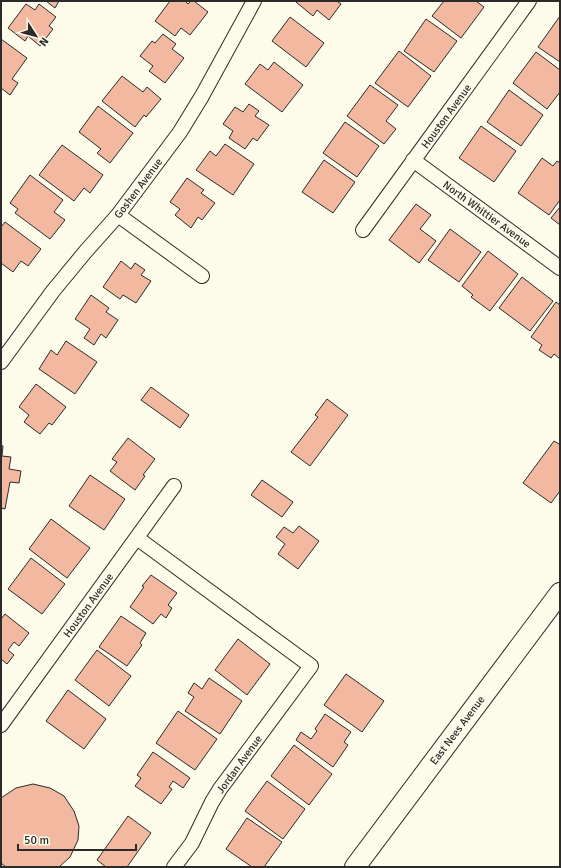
<svg xmlns="http://www.w3.org/2000/svg" width="561" height="868" font-family="Signika,sans-serif">
	<rect width="100%" height="100%" fill="#fdfbea"/>
	<!-- building -->
	<path fill="#f2b8a0" stroke="#2b2b2b" d="M46 1H59L55 8Z
		M170 1H185L188 4 191 1H194L208 12 190 35 181 28 175 36 155 21Z
		M297 1H337L341 4 329 20 317 10 313 16 296 2Z
		M444 1H476L484 7 461 38 432 16Z
		M26 4 35 10 39 4 56 17 49 26 53 29 40 46 28 36 25 41 8 28Z
		M560 16V62L538 47Z
		M290 17 324 43 306 67 272 41Z
		M426 19 457 41 434 72 404 51Z
		M163 34 176 44 172 49 184 58 165 83 149 71 153 66 140 56 152 41 155 43Z
		M1 39 27 58 12 79 18 83 10 95 1 88Z
		M399 51 431 76 408 107 375 83Z
		M536 52 560 70V92L547 109 513 83Z
		M274 62 303 85 282 112 245 84 260 64 268 70Z
		M122 76 143 92 147 87 161 99 146 117 144 115 135 127 102 101Z
		M370 85 398 105 386 121 396 129 384 144 347 116Z
		M509 90 543 115 521 146 487 122Z
		M249 104 259 111 255 116 269 125 257 141 253 138 245 149 229 138 233 131 223 124 235 107 243 112Z
		M98 106 133 133 110 163 97 153 101 149 79 132Z
		M345 122 379 146 357 177 323 153Z
		M481 126 516 151 494 182 459 158Z
		M225 144 254 164 233 195 196 170 210 151 216 156Z
		M62 145 103 175 90 193 84 188 74 201 39 175Z
		M542 158 553 166 557 161 560 163V200L549 215 518 193Z
		M324 160 355 182 333 213 302 192Z
		M30 175 63 200 54 212 65 220 50 239 15 213 18 209 10 203Z
		M187 178 204 190 201 193 215 203 202 220 198 217 191 228 175 215 180 209 170 202Z
		M416 204 431 215 420 229 436 241 419 263 389 240Z
		M560 207V225L551 218Z
		M5 222 41 249 28 266 21 261 13 272 1 263V227Z
		M450 229 481 252 459 282 428 260Z
		M488 251 518 274 490 311 471 297 473 295 462 286Z
		M121 261 131 269 135 263 145 270 141 275 151 281 136 303 123 295 120 299 103 287Z
		M522 277 553 301 530 331 499 308Z
		M91 295 109 308 106 312 118 320 106 338 101 334 94 345 84 338 90 329 75 319Z
		M556 302 560 305V359L554 354 551 358 539 350 542 345 531 337Z
		M66 341 97 362 75 394 39 369 51 350 57 355Z
		M36 384 66 407 52 425 49 423 40 434 24 422 29 415 19 407Z
		M151 387 189 415 180 428 141 400Z
		M327 399 348 415 310 466 291 452 318 417 315 415Z
		M128 438 155 459 143 475 145 476 135 490 110 471 117 462 112 459Z
		M554 441 559 444 560 442V491L551 503 523 483Z
		M1 445 3 446 2 456 11 457 9 469 21 471 19 483 10 482 5 509 1 508Z
		M90 475 125 499 104 530 69 506Z
		M262 480 293 502 282 517 251 495Z
		M51 519 90 548 67 578 29 549Z
		M299 526 319 541 298 569 278 554 285 544 276 537 284 527 293 533Z
		M31 558 65 584 42 614 8 589Z
		M151 575 177 593 168 605 172 608 166 618 161 614 153 624 130 607 144 587 142 586Z
		M5 614 29 633 19 646 14 642 8 650 14 655 7 664 1 659V619Z
		M121 616 146 633 140 643 142 645 127 666 99 647Z
		M238 639 270 664 247 695 215 670Z
		M97 650 131 676 109 706 75 680Z
		M346 674 384 701 362 732 324 705Z
		M209 678 242 701 220 734 185 711 194 697 188 693 194 683 202 689Z
		M68 690 106 719 84 749 46 721Z
		M178 711 217 739 195 770 156 743Z
		M325 714 351 732 344 742 348 745 333 767 296 740 301 732 311 739 317 731 315 729Z
		M294 745 332 774 309 805 271 776Z
		M153 752 190 778 183 788 173 781 169 787 172 789 161 804 135 786 141 778 137 775Z
		M267 781 305 809 283 839 245 811Z
		M33 784 50 788 64 796 74 811 79 826 78 840 70 857 59 867H6L1 863V798L16 788Z
		M128 816 151 833 127 867H106L97 860Z
		M247 818 282 842 264 867H252L226 849Z"/>
	<g fill="none" stroke-linecap="round" stroke-linejoin="round">
		<!-- minor casing -->
		<g stroke="#2b2b2b" stroke-width="16">
			<path id="minor" d="M413 160 560 268
				M118 215 202 276
				M363 230 529 1
				M1 362 53 291 86 251 118 215 180 132 202 96 254 1
				M137 538 311 666 220 789 212 802 192 843 174 867
				M1 725 174 486"/>
		</g>
		<!-- secondary casing -->
		<g stroke="#2b2b2b" stroke-width="22">
			<path id="secondary" d="M355 867 560 593"/>
		</g>
		<!-- minor -->
		<use href="#minor" stroke="#fdfbea" stroke-width="14"/>
		<!-- secondary -->
		<use href="#secondary" stroke="#fdfbea" stroke-width="20"/>
	</g>
	<g text-anchor="middle" stroke-width="3" stroke-linejoin="round" paint-order="stroke">
		<!-- street labels -->
		<g font-size="11" fill="#2b2b2b" stroke="#fdfbea">
			<text transform="translate(446 116) rotate(-54)" y="4">Houston Avenue</text>
			<text transform="translate(138 188) rotate(-53)" y="4">Goshen Avenue</text>
			<text transform="translate(487 214) rotate(36)" y="4">North Whittier Avenue</text>
			<text transform="translate(88 605) rotate(-54)" y="4">Houston Avenue</text>
			<text transform="translate(457 730) rotate(-53)" y="4">East Nees Avenue</text>
			<text transform="translate(239 764) rotate(-54)" y="4">Jordan Avenue</text>
		</g>
	</g>
	<!-- border -->
	<rect width="561" height="868" fill="none" stroke="#2b2b2b" stroke-width="4"/>
	<!-- north arrow -->
	<g transform="translate(36 36) rotate(126)" stroke="#fdfbea" stroke-width="3" paint-order="stroke">
	<path d="M0-3L7 15L0 10L-7 15Z" fill="#2b2b2b"/>
	<text y="-6" font-size="11" font-weight="bold" text-anchor="middle" fill="#2b2b2b">N</text>
	</g>
	<!-- scale -->
	<path d="M18 844v6h118v-6" fill="none" stroke="#2b2b2b" stroke-width="2"/>
	<text x="24" y="844" font-size="12" fill="#2b2b2b" stroke="#fdfbea" stroke-width="3" paint-order="stroke">50 m</text>
</svg>
